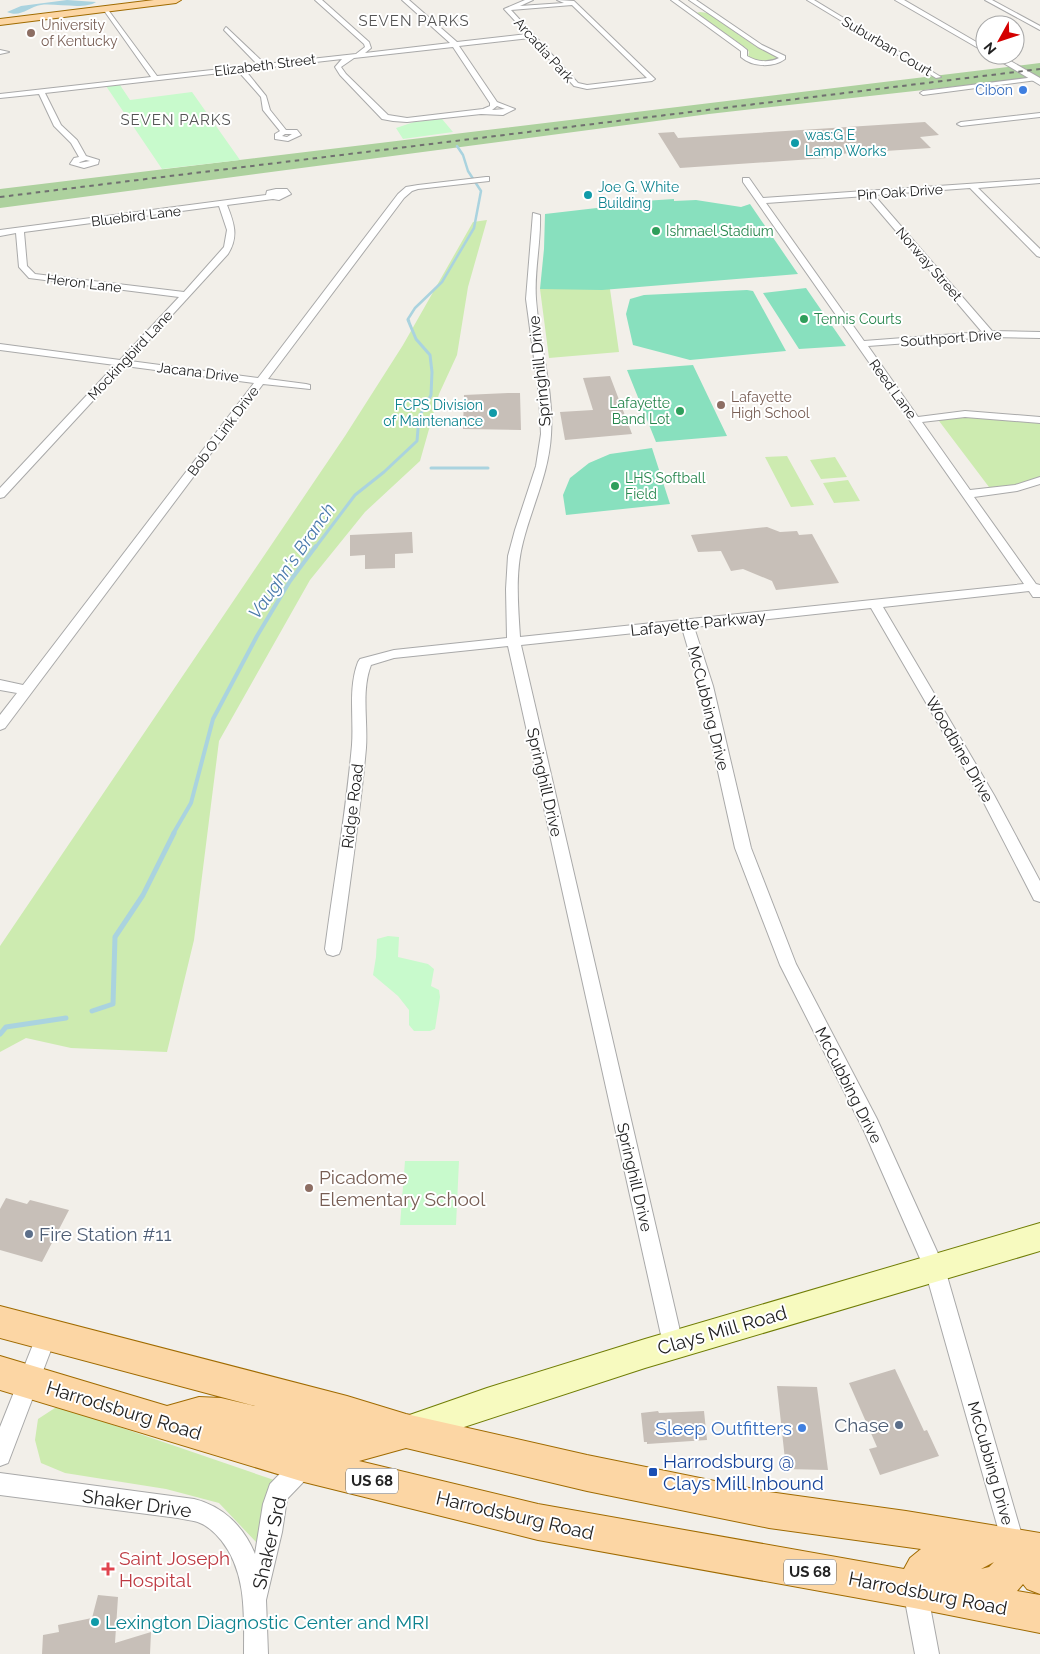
<svg xmlns="http://www.w3.org/2000/svg" width="1040" height="1654" font-family="Raleway,sans-serif">
	<rect width="100%" height="100%" fill="#f2efe9"/>
	<!-- grass -->
	<path fill="#cdebb0" d="M700 12 708 13 758 48 779 56V59C767 62 759 62 748 57L749 52 746 48 696 13Z
		M487 220 468 287 457 355 439 394 420 461 365 512 310 580 219 741 194 940 167 1052 71 1048 26 1038 0 1052V946L345 436 403 345 473 222Z
		M540 289H610L619 352 549 358Z
		M950 415 1040 420V480L992 491 936 417Z
		M787 456 814 505 791 507 765 457Z
		M835 457 847 477 821 479 810 460Z
		M848 480 860 501 834 503 823 483Z
		M58 1406 274 1480 256 1542 219 1503 166 1489 65 1473 41 1463 35 1440 38 1419Z"/>
	<!-- forest -->
	<path fill="#add19e" d="M1040 63V77L709 114 0 208V189Z"/>
	<!-- park -->
	<path fill="#c8facc" d="M120 85 130 100 192 92 240 160 162 169 106 86Z
		M442 119 453 132 403 139 396 128 414 122Z
		M388 936 399 937 398 957 428 964 434 969 431 986 439 990 440 997 435 1029 430 1031H414L409 1025V1010L398 996 373 975 376 957 377 939Z
		M405 1161H459L456 1225H400Z"/>
	<!-- pitch -->
	<path fill="#88e0be" d="M674 199V201L696 200 741 207 750 204 798 274 602 290 540 289 544 249 545 214 614 206 613 203Z
		M806 288 846 346 799 349 763 293Z
		M747 290 753 291 786 351 690 360 633 345 626 314 630 299 644 295Z
		M693 365 727 436 656 442 627 370Z
		M652 448 670 504 566 515 563 495 570 478 589 463 610 454Z"/>
	<!-- water -->
	<path fill="#aad3df" d="M67 0 96 2C85 10 55 3 41 5 28 7 21 18 7 12L21 6Z"/>
	<g fill="none" stroke-linecap="round" stroke-linejoin="round">
		<!-- stream-far3 -->
		<path stroke="#aad3df" stroke-width="2.5" d="M409 321 408 319 415 308 442 282 474 228 481 191 468 171 463 155 457 146"/>
		<!-- stream-far2 -->
		<path stroke="#aad3df" stroke-width="3" d="M431 468H488
			M315 548 355 495 384 472 417 441 419 417 431 395 432 372 430 355 416 339 408 320"/>
		<!-- stream-far1 -->
		<path stroke="#aad3df" stroke-width="4" d="M173 834 191 803 213 719 257 636 290 581 316 546"/>
		<!-- stream -->
		<path stroke="#aad3df" stroke-width="5" d="M92 1011 113 1004 115 937 143 895 174 833
			M0 1034 6 1027 66 1018"/>
	</g>
	<!-- building -->
	<path fill="#c7bfb8" d="M925 122 939 135 920 137 931 148 824 155 827 158 680 168 658 133 674 132 678 138Z
		M610 376 632 434 565 440 560 412 593 410 583 378Z
		M508 393H520L521 430 463 429 464 395Z
		M767 527 780 532 797 531 799 535 812 534 839 583 776 590 772 581 743 569 731 571 721 551 698 552 691 535Z
		M412 532 413 553 395 554V568L365 569V555L350 556V535Z
		M6 1198 27 1204 30 1200 69 1210 42 1262 0 1250V1209Z
		M895 1369 924 1431 927 1430 939 1456 880 1475 869 1449 877 1447 849 1383Z
		M777 1386 817 1387 828 1470 786 1469Z
		M658 1411 659 1413 704 1411 707 1440 647 1444V1442H644L641 1413Z
		M98 1595 118 1597 115 1643 151 1632 150 1654H42L43 1635 59 1632 58 1625 92 1618Z"/>
	<g fill="none" stroke-linecap="round" stroke-linejoin="round">
		<!-- minor casing -->
		<g stroke="#a9a9a9" stroke-width="2">
			<path id="minor" d="M315 0H322L369 42 371 48 365 53 450 43 402 0H409L457 42 527 34 504 9 525 0H533L520 6 564 3 557 0 574 1 655 79 652 81 587 89 574 86 530 38 459 46 497 102 515 109 503 115 481 114 407 122 393 121 382 119 340 75 335 67 342 59 245 70 266 96 270 110 286 130H297L301 135 288 141 275 139V134L280 131 263 110 261 97 238 71 45 93 61 125 77 140 86 156 99 160 98 164 84 168 70 164 74 158 79 157 71 143 54 126 39 94 0 98V94L151 77 103 9 106 7 157 76 258 65 224 30 226 27 265 64 356 54 365 47 364 44ZM572 5 647 78 587 85 578 83 511 10ZM453 47 490 103V106L483 109 407 118 388 115 346 74 341 67 354 58ZM497 106 505 109 492 110ZM285 134H292L287 137 282 136ZM86 160 90 161 79 163 80 162Z
				M671 0H678L742 46 747 50V56C757 62 769 63 779 58L758 47 689 0H696L762 45 785 56V59C773 68 752 67 741 57V51Z
				M807 0H814L941 77 936 78Z
				M985 0H992L1040 26V30Z
				M0 50 9 52 0 54Z
				M1035 77 1037 78V80L923 95 920 93 923 91Z
				M1040 113V117L961 126 957 124 961 122Z
				M486 177H489V181L418 189 412 191 404 198 268 379 306 384 310 385V389L263 384 5 728 0 730V715L17 693 0 690V680L23 685 254 383 125 366 4 497 0 498V488L115 365 0 350V344L120 360 179 297 29 278 19 267 16 233 0 236V230L266 195 267 191 276 189H287L291 194 279 200 273 199 227 205C234 223 239 236 228 254L130 361 258 378 398 194 406 187 418 185ZM219 206 227 230 224 247 184 292 35 274 27 266 24 232Z
				M743 178H749L763 198 1040 179V183L978 188 1040 249V257L1037 256 970 188 874 195 992 331 1040 332V338L989 337 868 346 918 417 965 411 1040 417V423L965 417 922 422 970 490 1015 485 1040 477V484L1017 491 974 497 1036 584 1040 585V597H1033L1029 591 883 607 994 795 1040 881V902L1034 900 983 801 871 608 694 627 713 686 751 848 796 964 877 1119 945 1269 1025 1546 1022 1554 1014 1557 1006 1554 1003 1546 925 1270 864 1131 780 965 735 848 699 686 682 628 521 645 683 1344 680 1351 673 1354 666 1351 663 1344 508 646 394 658 371 665C361 691 368 721 366 748 360 815 350 882 341 949L339 954 333 956 327 954 325 949C334 881 346 813 352 745 354 718 348 688 358 662L360 659 394 650 507 638 506 589 508 556 515 530 536 466 541 434 539 395 526 299 533 213 540 215C541 243 534 271 536 299 539 344 554 389 551 435 549 473 532 506 523 542 515 572 518 605 520 637L1024 584 743 182ZM866 196 982 332 864 341 766 203Z
				M47 1324 54 1327 57 1334 8 1463 0 1466V1427L40 1327Z
				M304 1454 312 1457 315 1465 312 1473 287 1499 282 1532 266 1600 268 1654H244C244 1614 247 1573 221 1540 216 1534 208 1526 200 1523 194 1520 185 1520 178 1518L0 1495V1473L194 1499C223 1506 244 1527 255 1554L263 1504 270 1484 296 1457Z
				M915 1578 923 1582 927 1590 939 1654H915L903 1590 907 1582Z"/>
		</g>
		<!-- tertiary casing -->
		<g stroke="#a9a9a9" stroke-width="2">
			<path id="tertiary" d="M895 0H904L985 47V52Z
				M990 55H1000L1040 78V85Z"/>
		</g>
		<!-- secondary casing -->
		<g stroke="#707d05" stroke-width="2">
			<path id="secondary" d="M1040 1223V1251L645 1368 409 1445 398 1441 394 1430 398 1419 487 1388 645 1339Z"/>
		</g>
		<!-- primary casing -->
		<g stroke="#a06b00" stroke-width="2">
			<path id="primary" d="M154 0H181L176 3 0 25V19Z
				M0 1306 347 1396 406 1414 587 1455 769 1492 906 1511 1040 1533V1594L1027 1589 1023 1584 1017 1591 1040 1595V1633L914 1608 538 1540 304 1482 0 1390V1356L167 1406 199 1397 221 1398 255 1406 0 1338ZM406 1448 587 1491 769 1528 921 1549 910 1558 904 1569 538 1504 359 1461ZM994 1562 989 1567 981 1569Z"/>
		</g>
		<!-- minor -->
		<use href="#minor" fill="#fff" fill-rule="evenodd"/>
		<!-- tertiary -->
		<use href="#tertiary" fill="#fff" fill-rule="evenodd"/>
		<!-- secondary -->
		<use href="#secondary" fill="#f7fabf" fill-rule="evenodd"/>
		<!-- primary -->
		<use href="#primary" fill="#fcd6a4" fill-rule="evenodd"/>
		<!-- rail -->
		<path stroke="#707070" stroke-width="2" stroke-dasharray="4.5 4.5" stroke-linecap="butt" d="M0 197 1040 69"/>
	</g>
	<!-- markers -->
	<g fill="#8d6e63" stroke="#fff" stroke-width="2">
		<circle cx="31" cy="33" r="5"/>
		<circle cx="721" cy="405" r="5"/>
		<circle cx="309" cy="1188" r="5"/>
	</g>
	<g fill="#3f7fe0" stroke="#fff" stroke-width="2">
		<circle cx="1023" cy="90" r="5"/>
		<circle cx="802" cy="1428" r="5"/>
	</g>
	<g fill="#0f9aa8" stroke="#fff" stroke-width="2">
		<circle cx="795" cy="143" r="5"/>
		<circle cx="588" cy="195" r="5"/>
		<circle cx="493" cy="413" r="5"/>
		<circle cx="95" cy="1622" r="5"/>
	</g>
	<g fill="#2e9e5b" stroke="#fff" stroke-width="2">
		<circle cx="656" cy="231" r="5"/>
		<circle cx="804" cy="319" r="5"/>
		<circle cx="680" cy="411" r="5"/>
		<circle cx="615" cy="486" r="5"/>
	</g>
	<g fill="#5c6f8a" stroke="#fff" stroke-width="2">
		<circle cx="29" cy="1234" r="5"/>
		<circle cx="899" cy="1425" r="5"/>
	</g>
	<rect fill="#1a4fb4" stroke="#fff" stroke-width="2" x="648" y="1467" width="10" height="10" rx="2.5"/>
	<path fill="#e0444e" stroke="#fff" stroke-width="2" d="M105.5 1561.5h5v5h5v5h-5v5h-5v-5h-5v-5h5z"/>
	<g text-anchor="middle" stroke-width="4" stroke-linejoin="round" paint-order="stroke">
		<!-- far-education labels -->
		<g font-size="14" fill="#785e54" stroke="#fff" text-anchor="start">
			<text x="41" y="30">University<tspan x="41" dy="16">of Kentucky</tspan></text>
			<text x="731" y="402">Lafayette<tspan x="731" dy="16">High School</tspan></text>
		</g>
		<!-- far-street labels -->
		<g font-size="14" fill="#222" stroke="#fff">
			<text transform="translate(887 46) rotate(31)" y="5">Suburban Court</text>
			<text transform="translate(544 50) rotate(48)" y="5">Arcadia Park</text>
			<text transform="translate(265 65) rotate(-7)" y="5">Elizabeth Street</text>
			<text transform="translate(900 192) rotate(-4)" y="5">Pin Oak Drive</text>
			<text transform="translate(136 216) rotate(-7)" y="5">Bluebird Lane</text>
			<text transform="translate(929 264) rotate(49)" y="5">Norway Street</text>
			<text transform="translate(84 283) rotate(7)" y="5">Heron Lane</text>
			<text transform="translate(951 338) rotate(-4)" y="5">Southport Drive</text>
			<text transform="translate(130 355) rotate(-47)" y="5">Mockingbird Lane</text>
			<text transform="translate(198 372) rotate(7)" y="5">Jacana Drive</text>
			<text transform="translate(893 389) rotate(54)" y="5">Reed Lane</text>
			<text transform="translate(223 431) rotate(-53)" y="5">Bob O Link Drive</text>
		</g>
		<!-- far-shop labels -->
		<g font-size="14" fill="#366cbe" stroke="#fff" text-anchor="end">
			<text x="1013" y="95">Cibon</text>
		</g>
		<!-- far-culture labels -->
		<g font-size="14" fill="#0d838f" stroke="#fff" text-anchor="start">
			<text x="805" y="140">was:G E<tspan x="805" dy="16">Lamp Works</tspan></text>
			<text x="598" y="192">Joe G. White<tspan x="598" dy="16">Building</tspan></text>
			<text x="483" y="410" text-anchor="end">FCPS Division<tspan x="483" dy="16">of Maintenance</tspan></text>
		</g>
		<!-- far-leisure labels -->
		<g font-size="14" fill="#27864d" stroke="#fff" text-anchor="start">
			<text x="666" y="236">Ishmael Stadium</text>
			<text x="814" y="324">Tennis Courts</text>
			<text x="670" y="408" text-anchor="end">Lafayette<tspan x="670" dy="16">Band Lot</tspan></text>
			<text x="625" y="483">LHS Softball<tspan x="625" dy="16">Field</tspan></text>
		</g>
		<!-- far-neighbourhood labels -->
		<g font-size="15" letter-spacing="1" fill="#555" stroke="#fff">
			<text x="414" y="26">SEVEN PARKS</text>
			<text x="176" y="125">SEVEN PARKS</text>
		</g>
		<!-- shield labels -->
		<g fill="#fff" stroke="#646464" stroke-width="1">
			<rect x="346" y="1468.5" width="52" height="25" rx="4"/>
			<rect x="784" y="1559.5" width="52" height="25" rx="4"/>
		</g>
		<g font-size="15" font-weight="bold" fill="#222">
			<text x="372" y="1486">US 68</text>
			<text x="810" y="1577">US 68</text>
		</g>
		<!-- street labels -->
		<g font-size="16" fill="#222" stroke="#fff">
			<text transform="translate(539 371) rotate(-96)" y="6">Springhill Drive</text>
			<text transform="translate(698 623) rotate(-6)" y="6">Lafayette Parkway</text>
			<text transform="translate(709 708) rotate(76)" y="6">McCubbing Drive</text>
			<text transform="translate(960 749) rotate(60)" y="6">Woodbine Drive</text>
			<text transform="translate(545 782) rotate(77)" y="6">Springhill Drive</text>
			<text transform="translate(352 806) rotate(-83)" y="6">Ridge Road</text>
			<text transform="translate(849 1085) rotate(63)" y="6">McCubbing Drive</text>
			<text transform="translate(635 1177) rotate(77)" y="6">Springhill Drive</text>
			<text transform="translate(991 1463) rotate(74)" y="6">McCubbing Drive</text>
		</g>
		<!-- water labels -->
		<g font-size="18" font-style="italic" fill="#4a7aab" stroke="#fff">
			<text transform="translate(292 561) rotate(-55)" y="6">Vaughn's Branch</text>
		</g>
		<!-- near-education labels -->
		<g font-size="19" fill="#785e54" stroke="#fff" text-anchor="start">
			<text x="319" y="1184">Picadome<tspan x="319" dy="22">Elementary School</tspan></text>
		</g>
		<!-- near-service labels -->
		<g font-size="19" fill="#4e5e75" stroke="#fff" text-anchor="start">
			<text x="39" y="1241">Fire Station #11</text>
			<text x="889" y="1432" text-anchor="end">Chase</text>
		</g>
		<!-- near-street labels -->
		<g font-size="19" fill="#222" stroke="#fff">
			<text transform="translate(722 1330) rotate(-16)" y="7">Clays Mill Road</text>
			<text transform="translate(124 1410) rotate(17)" y="7">Harrodsburg Road</text>
			<text transform="translate(137 1503) rotate(8)" y="7">Shaker Drive</text>
			<text transform="translate(515 1515) rotate(13)" y="7">Harrodsburg Road</text>
			<text transform="translate(269 1543) rotate(-77)" y="7">Shaker Srd</text>
			<text transform="translate(928 1593) rotate(11)" y="7">Harrodsburg Road</text>
		</g>
		<!-- near-shop labels -->
		<g font-size="19" fill="#366cbe" stroke="#fff" text-anchor="end">
			<text x="792" y="1435">Sleep Outfitters</text>
		</g>
		<!-- near-transit labels -->
		<g font-size="19" fill="#164399" stroke="#fff" text-anchor="start">
			<text x="663" y="1468">Harrodsburg @<tspan x="663" dy="22">Clays Mill Inbound</tspan></text>
		</g>
		<!-- near-health labels -->
		<g font-size="19" fill="#be3a42" stroke="#fff" text-anchor="start">
			<text x="119" y="1565">Saint Joseph<tspan x="119" dy="22">Hospital</tspan></text>
		</g>
		<!-- near-culture labels -->
		<g font-size="19" fill="#0d838f" stroke="#fff" text-anchor="start">
			<text x="105" y="1629">Lexington Diagnostic Center and MRI</text>
		</g>
	</g>
	<!-- north arrow -->
	<g transform="translate(1000 40) rotate(230)"><circle r="24" fill="#ffffff" stroke="#a7a7a7"/>
	<path d="M0-4L9 19L0 12L-9 19Z" fill="#d40000"/>
	<text y="-8" font-size="14" font-weight="bold" text-anchor="middle" fill="#222222">N</text>
	</g>
</svg>
